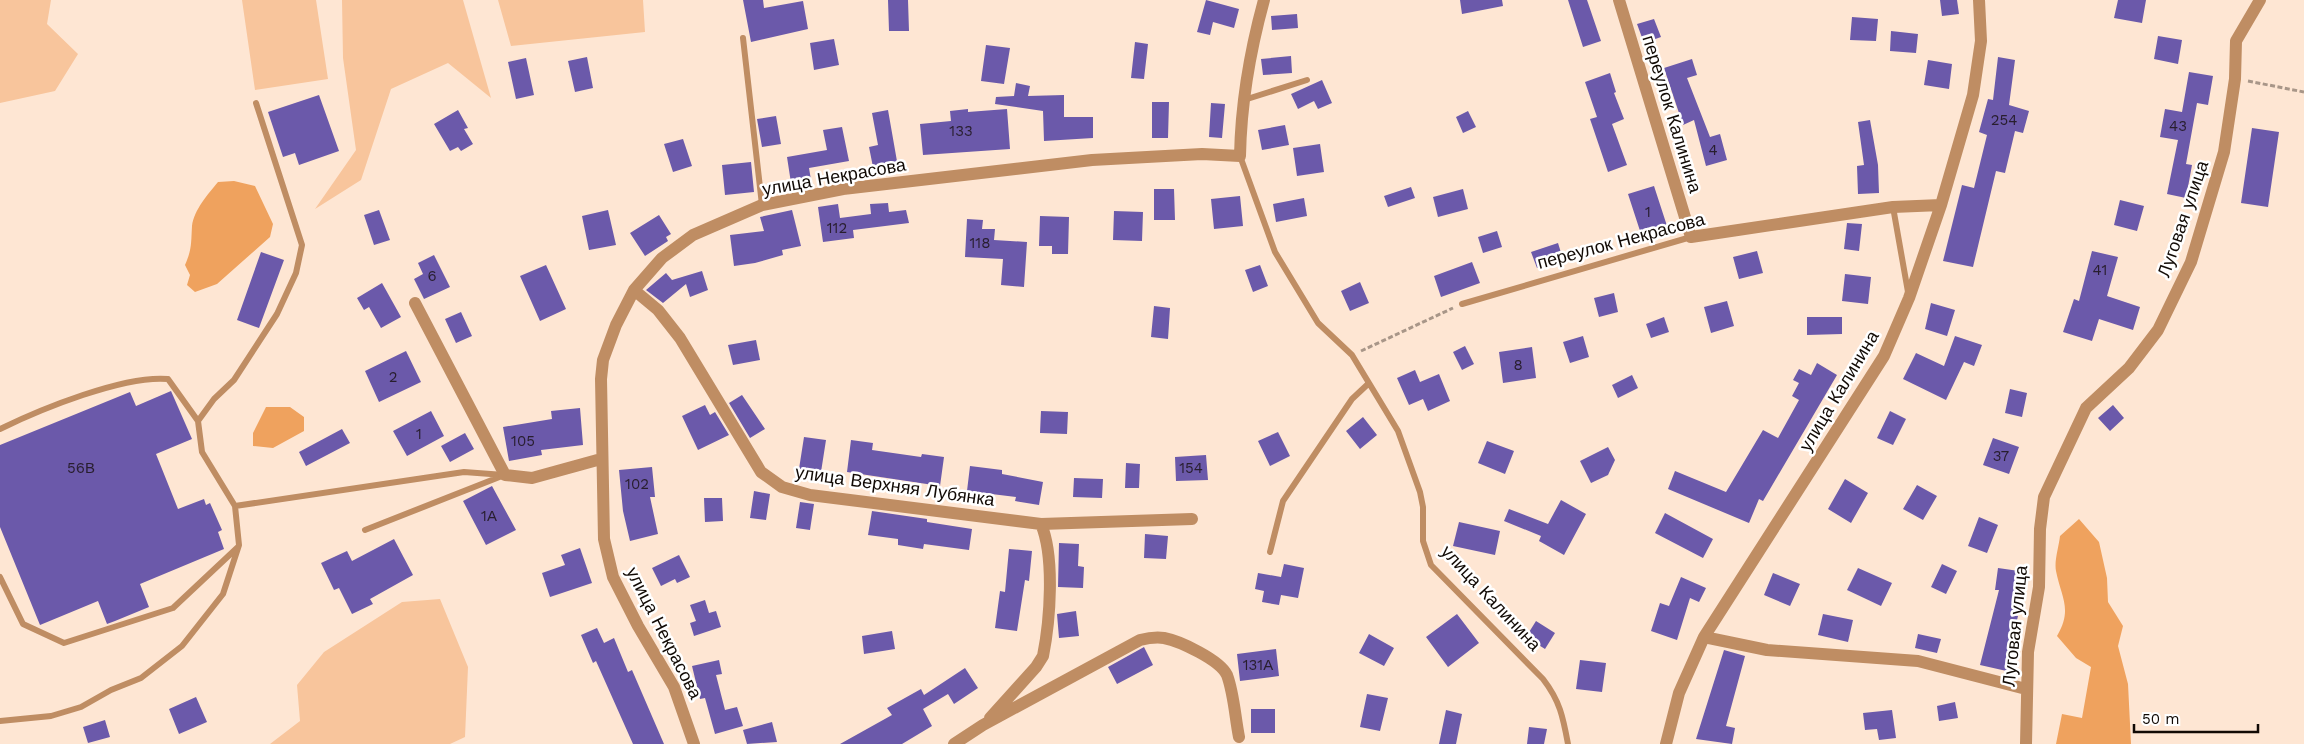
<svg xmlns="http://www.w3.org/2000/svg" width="2304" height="744" font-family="'Work Sans',sans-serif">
	<rect width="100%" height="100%" fill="#fee6d3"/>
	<!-- green -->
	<path fill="#f8c59c" d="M0 0H51L47 24 78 54 55 91 0 103Z
		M242 0H316L328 79 255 90Z
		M342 0H463L491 98 448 63 391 89 361 180 315 209 356 150 343 58Z
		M498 0H643L645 32 511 46Z
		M440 599 468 667 465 737 450 744H270L300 721 297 685 324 652 402 602Z"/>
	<!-- water -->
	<path fill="#efa25e" d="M234 181 255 186 273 224 270 237 217 284 195 292 187 285 190 275 185 265C192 249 191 243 192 226 194 210 208 194 218 182Z
		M266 407H290L304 417V431L273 448 253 446V433Z
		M2079 519 2099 542 2107 578 2108 602 2123 626 2118 646 2128 684 2131 744H2056L2062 714 2082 718 2091 667 2076 658 2057 636C2073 609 2061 597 2056 571 2054 561 2059 546 2060 536Z"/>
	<!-- building -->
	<path fill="#6b59aa" d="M743 0H763L764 8 803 1 808 29 751 42Z
		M888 0H908L909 31H889Z
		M1206 0 1239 9 1234 28 1213 22 1210 35 1197 32Z
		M1460 0H1502L1503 6 1462 14Z
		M1568 0H1587L1601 41 1583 47Z
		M1940 0H1957L1959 14 1942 16Z
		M2118 0H2146L2142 23 2114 18Z
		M1297 14 1298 28 1272 30 1271 16Z
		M1852 17 1878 19 1876 41 1850 40Z
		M1654 19 1661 37 1644 43 1637 24Z
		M1891 31 1918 34 1916 53 1890 51Z
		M2158 36 2182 40 2178 64 2154 59Z
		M834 39 839 65 814 70 810 43Z
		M1135 42 1148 44 1144 79 1131 78Z
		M986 45 1010 48 1004 84 981 81Z
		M1291 56 1292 73 1263 75 1261 59Z
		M587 57 593 88 575 92 568 61Z
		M1998 57 2015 60 2009 105 2029 111 2023 133 2015 131 2005 173 1996 171 1973 267 1943 261 1962 185 1974 188 1987 135 1979 132 1988 99 1993 100Z
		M526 58 534 95 516 99 508 62Z
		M1692 59 1697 75 1687 78 1710 137 1720 134 1727 160 1706 166 1694 120 1683 125 1664 68Z
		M1928 60 1952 64 1949 89 1924 85Z
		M2189 72 2213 76 2208 105 2197 103 2186 164 2192 165 2186 198 2167 194 2178 140 2160 137 2165 109 2182 112Z
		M1610 73 1616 92 1614 93 1624 119 1612 124 1627 165 1608 172 1590 119 1597 117 1585 82Z
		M1322 80 1332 103 1318 109 1314 101 1298 109 1291 94Z
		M1016 83 1030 86 1028 96 1064 95V117H1093V138L1044 141 1043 111 995 104 996 97 1014 96Z
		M319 95 339 151 299 165 295 153 283 157 268 112Z
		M1152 102H1169L1168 138H1152Z
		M1211 103 1225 104 1222 138 1209 137Z
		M968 109V112L1007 109 1010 149 923 155 920 124 951 121 950 111Z
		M458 110 468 128 464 129 473 144 461 151 458 147 450 151 434 124Z
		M888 110 898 167 874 172 869 147 878 145 872 113Z
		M1468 111 1476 127 1463 133 1456 117Z
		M776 116 781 144 762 147 757 119Z
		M1870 120 1878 165 1879 193 1858 194 1857 166 1864 165 1858 122Z
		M1285 125 1289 145 1262 150 1258 130Z
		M842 127 849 161 809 168 811 180 791 183 787 157 827 150 823 130Z
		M2252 128 2279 132 2268 207 2241 203Z
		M683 139 692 166 673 172 664 144Z
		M1320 144 1324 172 1297 176 1293 148Z
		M751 162 754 192 725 195 722 165Z
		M1654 186 1668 229 1642 237 1628 194Z
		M1411 187 1415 198 1388 207 1384 196Z
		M1154 189H1174L1175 220H1154Z
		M1463 189 1468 209 1438 217 1433 197Z
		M1240 196 1243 226 1214 229 1211 199Z
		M1304 198 1307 216 1276 222 1273 204Z
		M2120 200 2144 206 2137 231 2114 225Z
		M888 203 889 212 906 210 909 223 853 230 854 238 823 242 818 207 838 204 840 218 871 214 870 204Z
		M379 210 390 240 374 245 364 215Z
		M608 210 616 245 589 250 582 216Z
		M792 210 801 246 782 250 783 255 755 263 734 266 730 235 764 231 760 217Z
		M1114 211 1143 212 1142 241 1113 240Z
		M659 215 671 234 666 237 668 241 645 256 630 233Z
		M1040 216 1069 217 1068 254H1052V246H1039Z
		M967 219 983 220 982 229H995L994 240 1027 242 1024 287 1001 285 1003 259 965 257Z
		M1847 223 1862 224 1859 251 1844 249Z
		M1497 231 1502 247 1483 253 1478 237Z
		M1558 243 1563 259 1537 268 1531 252Z
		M1757 251 1763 273 1739 279 1733 257Z
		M2092 251 2118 257 2107 296 2140 307 2133 330 2099 319 2092 341 2063 332 2074 299 2079 301Z
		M261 252 284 260 259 328 237 320Z
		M434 255 450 287 424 299 414 279 423 274 418 263Z
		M1472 262 1480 283 1441 297 1434 276Z
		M546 265 566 309 540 321 520 276Z
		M1260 265 1268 286 1253 292 1245 270Z
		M702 271 708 290 690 297 686 284 663 303 646 290 666 273 672 280Z
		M1845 274 1871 277 1868 304 1842 301Z
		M1360 282 1369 303 1350 311 1341 291Z
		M382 283 401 317 381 328 369 307 364 310 357 298Z
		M1614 293 1618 312 1599 317 1594 298Z
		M1727 301 1734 326 1711 333 1704 307Z
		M1931 303 1955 310 1947 336 1925 329Z
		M1154 306 1170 308 1168 339 1151 337Z
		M461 312 472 336 456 343 445 319Z
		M1664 317 1669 332 1651 338 1646 324Z
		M1807 317H1842V334L1807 335Z
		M1583 336 1589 357 1570 363 1563 342Z
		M1955 336 1982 345 1974 366 1964 362 1946 400 1903 379 1916 353 1944 366Z
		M756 340 760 360 733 365 728 345Z
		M1465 346 1474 364 1462 370 1453 352Z
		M1532 347 1536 378 1503 383 1499 352Z
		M406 351 421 382 379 402 365 371Z
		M1817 363 1837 375 1763 501 1759 499 1749 523 1668 489 1675 471 1726 492 1763 430 1778 438 1799 400 1792 396 1799 383 1793 380 1799 369 1811 375Z
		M1415 370 1420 382 1439 374 1450 401 1428 411 1423 399 1409 405 1397 378Z
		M1632 375 1638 388 1618 398 1612 385Z
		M2010 389 2027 393 2022 417 2005 413Z
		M171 391 192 439 156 454 178 509 204 499 206 505 210 503 222 530 218 532 224 549 140 584 149 607 115 621 107 624 98 601 40 625 0 527V445L130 392 136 406Z
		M742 395 765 429 750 438 729 403Z
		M705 405 710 415 715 412 729 435 698 450 682 416Z
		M2113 405 2124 418 2110 431 2098 418Z
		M580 408 583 445 541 450 542 455 509 461 503 427 552 419 551 411Z
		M431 411 444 436 407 456 393 431Z
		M1041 411 1068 412 1067 434 1040 433Z
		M1890 411 1906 419 1893 445 1877 438Z
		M1363 417 1377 435 1360 449 1346 431Z
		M342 429 350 443 306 466 299 452Z
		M1278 432 1290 456 1270 466 1258 441Z
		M465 433 474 449 450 462 441 446Z
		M804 437 826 440 821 472 799 469Z
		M1993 438 2019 447 2009 474 1983 465Z
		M851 440 873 443 872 450 921 457 922 454 944 457 940 486 847 472Z
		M1487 441 1514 451 1505 474 1478 463Z
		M1608 447 1615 460 1608 475 1591 483 1580 461Z
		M1206 455 1208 480 1176 481 1175 457Z
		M1126 463 1140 464 1139 488H1125Z
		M970 466 1002 470V474L1043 482 1039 505 1015 501 1016 497 967 491Z
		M652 467 655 497H650L658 534 630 541 623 511 619 470Z
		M1074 478 1103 479 1102 498 1073 497Z
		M1845 479 1868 493 1851 523 1828 509Z
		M1917 485 1937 496 1923 520 1903 509Z
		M492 486 516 530 486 545 463 501Z
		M754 491 770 494 766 520 750 518Z
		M704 498H722L723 521 705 522Z
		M1561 500 1586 514 1564 555 1539 541 1541 536 1504 521 1509 509 1548 524Z
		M800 502 814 504 810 530 796 528Z
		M872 511 927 519V522L972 529 969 550 924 544 923 549 898 545V539L868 535Z
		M1665 513 1713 539 1703 558 1655 533Z
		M1979 517 1998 525 1987 553 1968 546Z
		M1459 522 1500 531 1495 555 1453 546Z
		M1145 534 1168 536 1166 559 1144 558Z
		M394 539 413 575 370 599 373 604 352 614 339 588 334 590 321 563 347 551 352 561Z
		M1059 543 1079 544 1078 566 1084 567 1083 588 1058 587Z
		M580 548 592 583 550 597 542 573 565 565 561 555Z
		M1009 549 1032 551 1029 581 1025 580 1017 631 995 628 1000 591 1005 592Z
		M679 555 690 577 677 583 675 579 661 586 652 568Z
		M1284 564 1304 568 1298 598 1281 595 1279 605 1262 602 1264 591 1255 589 1258 573 1281 577Z
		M1942 564 1957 571 1946 594 1931 587Z
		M1858 568 1892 583 1881 606 1847 590Z
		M1998 568 2019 571 2013 615 2018 616 2011 645 2017 646 2011 672 1980 665 1999 590H1995Z
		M1773 573 1800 584 1790 606 1764 595Z
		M1681 577 1706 588 1699 602 1690 598 1677 640 1651 631 1660 603 1669 606Z
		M705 600 709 613 716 611 721 627 694 636 690 623 696 621 690 605Z
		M1076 611 1079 636 1059 638 1057 614Z
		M1457 614 1479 643 1448 667 1426 637Z
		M1823 614 1853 620 1848 642 1818 635Z
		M1536 621 1555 633 1545 649 1526 637Z
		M597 628 604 643 614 638 628 672 632 670 664 744H633L596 661 593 663 581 635Z
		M892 631 895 649 864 654 862 636Z
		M1369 634 1394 648 1384 666 1359 653Z
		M1918 634 1941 639 1937 653 1915 648Z
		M1144 647 1153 665 1117 684 1108 667Z
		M1276 649 1279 676 1240 681 1237 654Z
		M1724 650 1745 656 1726 726 1735 728 1732 744 1696 739Z
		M719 660 722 674 716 675 725 710 737 707 743 726 715 734 705 698 700 699 692 666Z
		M1580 660 1606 663 1602 692 1576 689Z
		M965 668 978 688 954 704 948 694 923 709 932 726 902 744H840L892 715 887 708 921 689 924 695Z
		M1367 694 1388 698 1380 731 1360 727Z
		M196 697 207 722 179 734 169 709Z
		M1955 702 1958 718 1939 721 1937 706Z
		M1251 709H1275V733H1251Z
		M1446 710 1462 714 1456 744H1439Z
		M1892 710 1896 738 1879 740 1877 729 1865 730 1863 713Z
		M105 720 110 737 88 743 83 727Z
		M772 722 777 742 747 744 743 730Z
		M1529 727 1547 729 1544 744H1527Z"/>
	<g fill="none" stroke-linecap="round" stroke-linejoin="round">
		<!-- path -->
		<path stroke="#a89688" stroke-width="3" stroke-dasharray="5 2.5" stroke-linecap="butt" d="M2248 81 2304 92
			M1361 351 1453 308"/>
		<!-- lane -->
		<path stroke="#bf8d63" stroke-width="6" d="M743 38 762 205
			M1244 100 1307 80
			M1240 156 1275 252 1318 323 1352 355 1398 431 1420 492 1423 507V541L1431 565 1543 679C1560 701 1563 717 1568 744
			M1893 207 1908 292
			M1462 304 1691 237
			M198 421 214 399 234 380 277 314 296 273 302 245 256 103
			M0 429C41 409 124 375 168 379L198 421 202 452 235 506 239 545 223 594 182 646 141 678 111 690 81 707 51 716 0 721
			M235 506 464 472 504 475
			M365 530 502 476
			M1270 552 1283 501 1352 399 1368 384
			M0 577 23 624 64 643 173 608 238 547"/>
		<!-- street -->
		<path stroke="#bf8d63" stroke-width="12" d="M1619 0 1691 237 1893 207 1941 205
			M634 290 658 310 680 338 761 472 782 487 810 495 1041 524 1192 519
			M415 303 505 475 532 478 601 459
			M1704 637 1767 650 1918 661 2026 689
			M990 718 1036 667 1043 656C1050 621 1055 557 1041 524
			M694 744 674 687 638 626 613 577 604 539 601 379 603 360 616 325 634 290 662 258 693 235 762 205 843 189 1092 160 1202 154 1240 156C1241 103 1250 51 1264 0
			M954 744 983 725 1140 640C1148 638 1156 637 1164 638 1180 641 1220 660 1227 675 1234 694 1235 717 1239 737
			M1666 744 1679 693 1704 637 1884 356 1909 298 1941 205 1973 95 1981 41 1979 0
			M2026 744 2028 652 2039 587 2040 529 2044 497 2086 408 2129 368 2158 330 2191 262 2224 152 2235 79 2236 41 2260 0"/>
	</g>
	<g text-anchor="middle" stroke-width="5" stroke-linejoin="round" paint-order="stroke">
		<!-- number labels -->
		<g font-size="15" fill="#281e2e">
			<text x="2004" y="125">254</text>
			<text x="2178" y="131">43</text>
			<text x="961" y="136">133</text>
			<text x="1713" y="155">4</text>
			<text x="1648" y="217">1</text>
			<text x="837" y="233">112</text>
			<text x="980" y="248">118</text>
			<text x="2100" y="275">41</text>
			<text x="432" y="281">6</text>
			<text x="1518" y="370">8</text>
			<text x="393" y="382">2</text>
			<text x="419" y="439">1</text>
			<text x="523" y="446">105</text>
			<text x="2001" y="461">37</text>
			<text x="81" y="473">56В</text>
			<text x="1191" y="473">154</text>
			<text x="637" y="489">102</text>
			<text x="489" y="521">1А</text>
			<text x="1258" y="670">131А</text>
		</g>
		<!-- street labels -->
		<g font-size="18" fill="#110a05" stroke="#fff">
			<text transform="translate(1672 114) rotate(73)" y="6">переулок Калинина</text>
			<text transform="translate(834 177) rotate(-10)" y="6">улица Некрасова</text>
			<text transform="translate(2183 219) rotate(-71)" y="6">Луговая улица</text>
			<text transform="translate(1621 241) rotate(-15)" y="6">переулок Некрасова</text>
			<text transform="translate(1839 391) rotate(-59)" y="6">улица Калинина</text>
			<text transform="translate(895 486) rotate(8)" y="6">улица Верхняя Лубянка</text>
			<text transform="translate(1491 598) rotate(47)" y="6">улица Калинина</text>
			<text transform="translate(2015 626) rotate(-84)" y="6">Луговая улица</text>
			<text transform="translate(664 633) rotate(63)" y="6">улица Некрасова</text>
		</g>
	</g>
	<!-- scale -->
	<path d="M2134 724v8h124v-8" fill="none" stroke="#110a05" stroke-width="2.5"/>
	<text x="2142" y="724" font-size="15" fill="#110a05" stroke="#ffffff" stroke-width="4" paint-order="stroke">50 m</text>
</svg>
